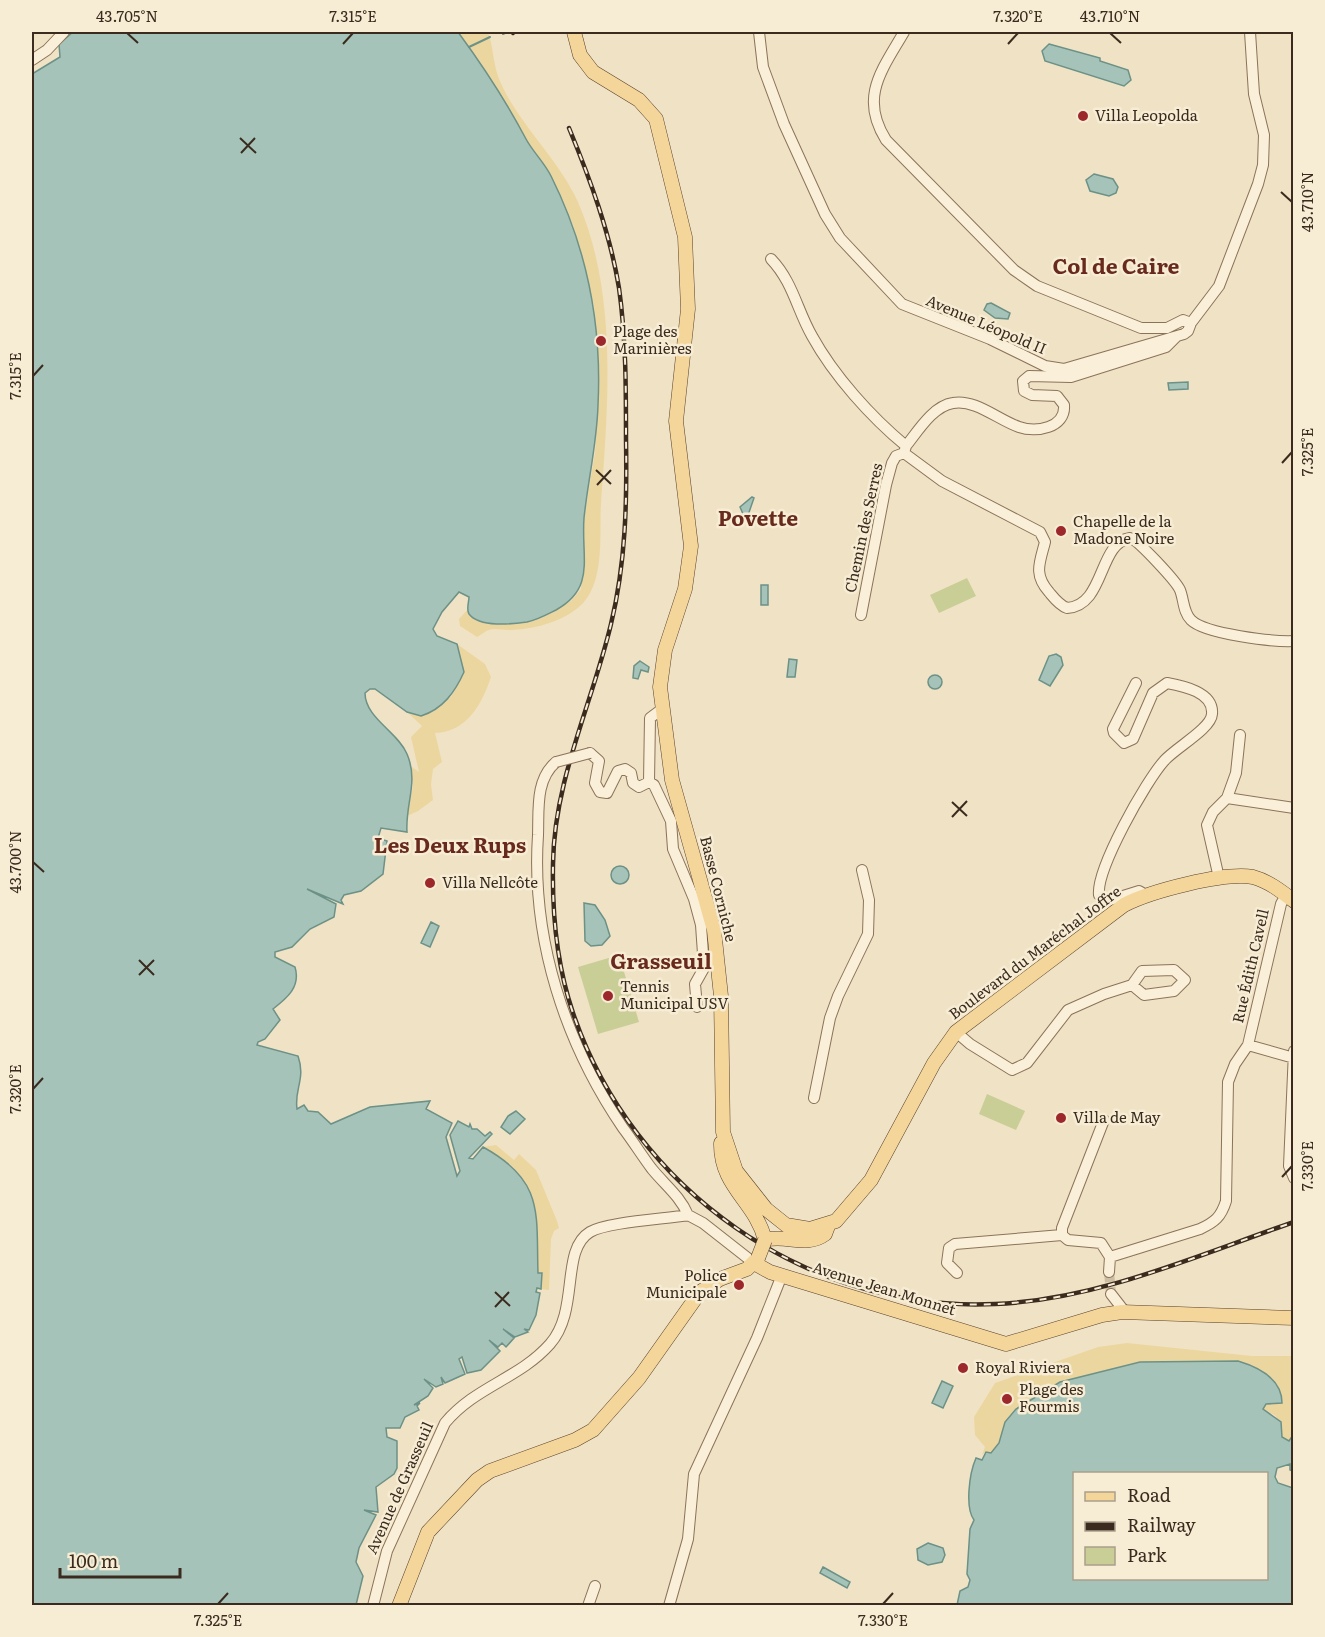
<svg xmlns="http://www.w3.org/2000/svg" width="1325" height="1637" font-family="Literata,serif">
	<rect width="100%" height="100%" fill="#f0e2c4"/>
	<!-- green -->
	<path fill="#c9ce97" d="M967 578 976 596 939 613 930 595Z
		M619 955 639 1022 598 1034 578 967Z
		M987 1094 1025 1111 1016 1130 979 1114Z"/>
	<!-- sand -->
	<path fill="#ecd6a0" d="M458 32H488C493 46 493 61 498 76 513 118 559 159 578 202 618 294 608 406 601 503 599 534 606 584 579 607 560 623 531 630 507 630 501 630 494 628 489 630 485 631 481 635 477 637L460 626 459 619 468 609 469 613 490 622 517 623 533 620 571 601 581 589 584 519 595 452 598 403 594 306 573 225 544 164 527 141 495 85Z
		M457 644 485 664 491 677C482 704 467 732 435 733L442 762 433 769 431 784 433 800 418 811 407 816 413 786 409 765 419 772 411 737 422 726 407 712 424 715 451 697 464 672Z
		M496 1145 514 1160 519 1154 536 1170 557 1221 559 1228 554 1231 551 1239 549 1290 541 1289 542 1274 538 1273C532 1214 547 1182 483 1147Z
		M1127 1343 1252 1356H1293V1439L1289 1441 1281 1437 1276 1416 1263 1409 1266 1404 1238 1361 1140 1362 1060 1382 1016 1409 1005 1422 999 1443 992 1453 986 1452 982 1455 985 1447 975 1435 974 1417 995 1383 1098 1347Z"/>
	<!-- water -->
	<path fill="#a6c3b9" stroke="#6c9187" stroke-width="1.5" fill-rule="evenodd" d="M73 32H458C483 66 506 101 526 139 533 152 544 162 551 176 587 248 602 325 598 405 597 443 588 480 584 518 581 558 596 588 556 610 546 615 537 620 527 622 512 624 480 628 469 614 466 609 469 602 469 597L459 592 442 612 433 629 437 636 457 644 464 672C455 692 443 709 421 716L407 712 375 689H370L365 693C365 718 398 732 407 754 419 782 405 804 407 832L381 828 378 838 387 841 383 874 361 891 344 895 341 900 343 904 307 889 336 904 334 917 310 929 292 947 275 952V957L295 967C301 987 287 998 273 1009L280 1020 265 1039 258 1042 257 1045 298 1056C306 1079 294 1089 297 1109L304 1105 308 1111 318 1112 331 1124 370 1107 430 1101 426 1109 452 1123 446 1137 457 1176 460 1171 450 1135 458 1121 469 1127 470 1124 472 1129H477L485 1136 490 1132 492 1134 469 1158 473 1159 483 1147C545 1181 536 1214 538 1273H542L541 1289 537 1288 536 1292 540 1293 536 1315 529 1330 524 1329 528 1332 515 1337 503 1329 514 1338 506 1347 502 1343 498 1347 489 1340 500 1351 481 1370 467 1373 462 1357 459 1359 465 1374 445 1383 441 1377 443 1384 436 1387 424 1379 433 1388 428 1396 414 1405 420 1403 417 1406 419 1410 405 1417 400 1428H386L387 1437 397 1441V1468L394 1474 376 1487 378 1512 364 1510 376 1515 359 1548 356 1562 363 1576 356 1605 32 1606V74L60 57 59 44Z
		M1049 44 1100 58V61L1128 70 1131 80 1124 86 1045 61 1042 51Z
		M1094 174 1113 179 1118 187 1116 193 1109 196 1090 191 1086 180Z
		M991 303 1010 313 1008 319 995 318 984 310 987 304Z
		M1188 382V389L1169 390 1168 383Z
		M752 497 754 498 746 521 740 507Z
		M761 585H768V605H761Z
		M1056 654 1061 657 1063 665 1050 686 1039 680 1049 656Z
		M789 659 797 660 795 677H787Z
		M640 661 649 667 648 672 641 670 638 679 633 678 634 666Z
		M928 682a7 7 0 1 1 14 0a7 7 0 1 1-14 0Z
		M611 875a9 9 0 1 1 18 0a9 9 0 1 1-18 0Z
		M584 903 595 905 605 920 610 936 602 945 591 946 585 941Z
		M431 922 439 926 430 947 421 943Z
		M516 1111 525 1119 510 1134 501 1127 508 1116Z
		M1238 1361C1258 1367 1282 1378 1282 1403L1266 1404 1263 1409 1281 1422 1282 1437 1289 1441 1293 1435V1471L1290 1470V1464L1277 1468 1275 1477 1278 1483 1293 1488V1605H957L960 1591 968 1587 970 1580 967 1574 970 1529 974 1520C965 1508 969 1474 976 1458L982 1460 986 1452 991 1453 999 1443 1005 1422 1016 1409 1060 1382 1140 1362ZM1074 1474H1266V1578H1074Z
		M942 1381 953 1386 943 1408 932 1403Z
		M928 1543 943 1548 945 1555 942 1562 928 1565 918 1560 917 1549Z
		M823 1567 850 1582 847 1588 820 1573Z"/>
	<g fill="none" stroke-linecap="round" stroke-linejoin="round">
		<!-- stream -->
		<path stroke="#6c9187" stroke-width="2" d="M503 34 507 32
			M469 47 490 37"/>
		<!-- minor-tunnel -->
		<path stroke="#ccbda3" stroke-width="10" stroke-dasharray="10 5" stroke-linecap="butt" d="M1109 1272 1111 1294"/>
		<!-- minor casing -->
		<g stroke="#8b735a" stroke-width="12">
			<path id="minor" d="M759 32 763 67 784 124 825 214 840 238 902 304 990 339 1045 366 1064 369 1184 334 1188 331 1191 323 1219 286 1258 184 1263 165 1264 135 1254 94 1250 32
				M904 32C882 70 859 97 886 140L1014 270 1037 286 1141 328H1167L1183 320 1191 323
				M32 60 47 50 64 32
				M771 259C793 282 797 310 812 336 834 376 871 417 906 446
				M904 453 942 481 1040 532 1045 542C1040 562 1033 574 1049 592 1054 598 1059 605 1067 608 1105 606 1098 543 1130 538 1138 540 1176 581 1180 590 1184 600 1183 612 1191 620 1205 634 1273 642 1294 641
				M904 453 906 446C918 431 933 406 953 403 976 399 998 420 1019 427 1036 433 1066 428 1064 405L1057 396 1032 395 1024 391 1023 381 1029 376 1071 377 1166 347 1176 337
				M861 615 886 485 892 463 896 456 904 453
				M1136 683 1113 729 1114 733 1124 743 1133 739 1153 693 1167 683C1183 686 1214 692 1212 714 1211 729 1175 748 1164 761 1146 781 1096 869 1099 895L1107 901 1139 891 1146 895
				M662 709 650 718 649 782 654 785 671 821 673 849 694 899 701 925 704 968 695 984 697 1007
				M590 753 599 761 595 783 600 792 607 793 618 771 625 769 631 773 633 783 639 787 649 782
				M556 762C535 780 539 810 538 835 531 939 565 1043 623 1128 633 1141 642 1156 652 1169 665 1185 680 1196 688 1215
				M1227 798 1294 808
				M1219 878 1207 825 1213 812 1227 798 1236 773 1240 735
				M956 1032 970 1044 1012 1070 1027 1063 1068 1010 1104 994 1132 985 1142 971 1174 970 1185 980 1174 991 1144 995 1132 985
				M1248 1045 1294 1058
				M1294 1051 1289 1166 1294 1178
				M814 1098 830 1018 838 996 868 934 869 900 862 870
				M1062 1235V1228L1104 1120
				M1110 1257 1200 1229C1215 1222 1221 1217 1226 1201L1228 1082 1235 1064 1248 1045 1281 904 1286 895
				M957 1273 947 1263 949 1248 955 1244 1062 1235 1068 1240 1101 1243 1110 1257 1109 1272
				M1111 1294 1125 1312
				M373 1606 387 1551 445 1423C476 1386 519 1379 550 1344 580 1310 560 1250 590 1232 607 1222 665 1219 688 1215L703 1223 754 1263
				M588 1606 595 1586
				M669 1606 688 1539 694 1474 757 1338 782 1275"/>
		</g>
		<!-- major casing -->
		<g stroke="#59412e" stroke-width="15">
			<path id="major" d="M574 32 580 55 593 72 639 100 656 119 685 237 688 309 676 421 691 546 685 589 665 650 660 687 672 780 714 930 721 996 723 1132 736 1171 766 1209 786 1225 810 1229 836 1221 871 1180 934 1063 956 1032 1124 905C1151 891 1224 872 1253 877 1268 881 1281 891 1294 901
				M721 1143C720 1187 756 1202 765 1240 786 1234 806 1248 825 1234L828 1226
				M754 1263 770 1272 1006 1344 1102 1315 1122 1312 1294 1318
				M399 1606 428 1532 477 1480 490 1471 575 1440 593 1430 639 1378 700 1292 720 1279 747 1269 758 1258"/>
		</g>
		<!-- minor -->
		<use href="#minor" stroke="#faefd8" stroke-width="10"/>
		<!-- major -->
		<use href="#major" stroke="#f4d69b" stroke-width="14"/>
		<!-- rail casing -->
		<g stroke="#3a2b1e" stroke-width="4.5">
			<path id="rail" d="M512 32 513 33
				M569 128C590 179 610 233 619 288 626 338 626 388 626 439 627 501 626 562 611 624 592 704 554 780 553 864 552 914 557 966 573 1013 633 1190 808 1313 995 1304 1098 1300 1198 1255 1294 1222"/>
		</g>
		<!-- rail -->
		<use href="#rail" stroke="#f7ecd4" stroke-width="2" stroke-dasharray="7" stroke-linecap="butt"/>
		<!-- minor-bridge casing -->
		<g stroke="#8b735a" stroke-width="12" stroke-linecap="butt">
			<path id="minor-bridge" d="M556 762 590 753"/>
		</g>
		<!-- major-bridge casing -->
		<g stroke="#59412e" stroke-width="15" stroke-linecap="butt">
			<path id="major-bridge" d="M758 1258 765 1240"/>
		</g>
		<!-- minor-bridge -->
		<use href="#minor-bridge" stroke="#faefd8" stroke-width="10"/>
		<!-- major-bridge -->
		<use href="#major-bridge" stroke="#f4d69b" stroke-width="14"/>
	</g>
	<!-- ticks -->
	<path fill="none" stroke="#3a2b1e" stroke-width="2" d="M127 33 138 43M1110 33 1121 43M343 44 353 33M1008 44 1018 33M240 138 256 153M241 153 255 138M1281 192 1292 202M33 376 43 365M1282 463 1292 452M596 470 611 484M597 485 611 470M952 802 967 816M952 817 967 801M33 862 44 872M139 960 154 975M139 975 154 960M33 1089 43 1078M1282 1177 1292 1166M495 1292 510 1306M495 1307 509 1292M218 1604 228 1593M883 1604 893 1593"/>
	<!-- markers -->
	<g fill="#9c282b" stroke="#f7ecd4" stroke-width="2">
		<circle cx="1083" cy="116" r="6"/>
		<circle cx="601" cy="341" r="6"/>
		<circle cx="1061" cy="531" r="6"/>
		<circle cx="430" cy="883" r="6"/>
		<circle cx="608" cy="996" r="6"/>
		<circle cx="1061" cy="1118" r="6"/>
		<circle cx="739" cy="1285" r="6"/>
		<circle cx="963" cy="1368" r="6"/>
		<circle cx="1007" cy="1399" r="6"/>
	</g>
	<g text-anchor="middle" stroke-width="5" stroke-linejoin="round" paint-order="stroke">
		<!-- poi labels -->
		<g font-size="15" fill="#3a2b1e" stroke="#f7ecd4" text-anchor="start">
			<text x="1095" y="121">Villa Leopolda</text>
			<text x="613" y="337">Plage des<tspan x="613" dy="17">Marinières</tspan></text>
			<text x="1073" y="527">Chapelle de la<tspan x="1073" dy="17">Madone Noire</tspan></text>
			<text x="442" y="888">Villa Nellcôte</text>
			<text x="620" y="992">Tennis<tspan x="620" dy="17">Municipal USV</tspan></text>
			<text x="1073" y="1123">Villa de May</text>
			<text x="727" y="1281" text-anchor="end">Police<tspan x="727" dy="17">Municipale</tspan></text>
			<text x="975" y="1373">Royal Riviera</text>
			<text x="1019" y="1395">Plage des<tspan x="1019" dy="17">Fourmis</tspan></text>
		</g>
		<!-- street labels -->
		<g font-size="15" fill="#3a2b1e" stroke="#f7ecd4">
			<text transform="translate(986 325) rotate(23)" y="5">Avenue Léopold II</text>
			<text transform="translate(864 528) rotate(-78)" y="5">Chemin des Serres</text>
			<text transform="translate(718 889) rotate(76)" y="5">Basse Corniche</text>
			<text transform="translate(1035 953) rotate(-37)" y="5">Boulevard du Maréchal Joffre</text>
			<text transform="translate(1251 966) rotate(-77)" y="5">Rue Édith Cavell</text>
			<text transform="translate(884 1289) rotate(17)" y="5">Avenue Jean Monnet</text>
			<text transform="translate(400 1488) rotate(-66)" y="5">Avenue de Grasseuil</text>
		</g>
		<!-- district labels -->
		<g font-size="21" font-weight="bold" fill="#682a1c" stroke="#f7ecd4">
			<text x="1116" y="274">Col de Caire</text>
			<text x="758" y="526">Povette</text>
			<text x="450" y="853">Les Deux Rups</text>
			<text x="661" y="969">Grasseuil</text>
		</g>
	</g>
	<!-- border -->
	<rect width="1325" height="1637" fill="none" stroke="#f7ecd4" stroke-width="66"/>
	<!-- legend -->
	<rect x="1073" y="1472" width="195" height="108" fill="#f7ecd4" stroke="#ab9f8b" stroke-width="1.5"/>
	<rect x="1085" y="1492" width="30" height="9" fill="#f4d69b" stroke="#ab9f8b" stroke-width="1.5"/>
	<text x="1127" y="1502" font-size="18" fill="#3a2b1e">Road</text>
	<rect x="1085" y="1522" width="30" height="9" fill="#3a2b1e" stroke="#ab9f8b" stroke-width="1.5"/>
	<text x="1127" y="1532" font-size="18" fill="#3a2b1e">Railway</text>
	<rect x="1085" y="1547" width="30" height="18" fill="#c9ce97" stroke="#ab9f8b" stroke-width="1.5"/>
	<text x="1127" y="1562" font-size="18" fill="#3a2b1e">Park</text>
	<!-- scale -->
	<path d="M60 1568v9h120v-9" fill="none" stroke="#3a2b1e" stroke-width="3"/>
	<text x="69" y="1568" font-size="18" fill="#3a2b1e" stroke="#f7ecd4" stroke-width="4.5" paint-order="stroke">100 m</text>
	<rect x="33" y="33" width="1259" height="1571" fill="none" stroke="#3a2b1e" stroke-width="2"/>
	<g font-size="15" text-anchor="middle" fill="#3a2b1e">
		<text x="127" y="22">43.705°N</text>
		<text x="353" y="22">7.315°E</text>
		<text x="1018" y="22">7.320°E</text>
		<text x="1110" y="22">43.710°N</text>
		<text transform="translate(1308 202) rotate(-90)" y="5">43.710°N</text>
		<text transform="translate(16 376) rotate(-90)" y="5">7.315°E</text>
		<text transform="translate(1308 452) rotate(-90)" y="5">7.325°E</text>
		<text transform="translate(16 862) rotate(-90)" y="5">43.700°N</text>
		<text transform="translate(16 1089) rotate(-90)" y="5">7.320°E</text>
		<text transform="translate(1308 1166) rotate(-90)" y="5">7.330°E</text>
		<text x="218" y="1626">7.325°E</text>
		<text x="883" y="1626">7.330°E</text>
	</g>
</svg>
